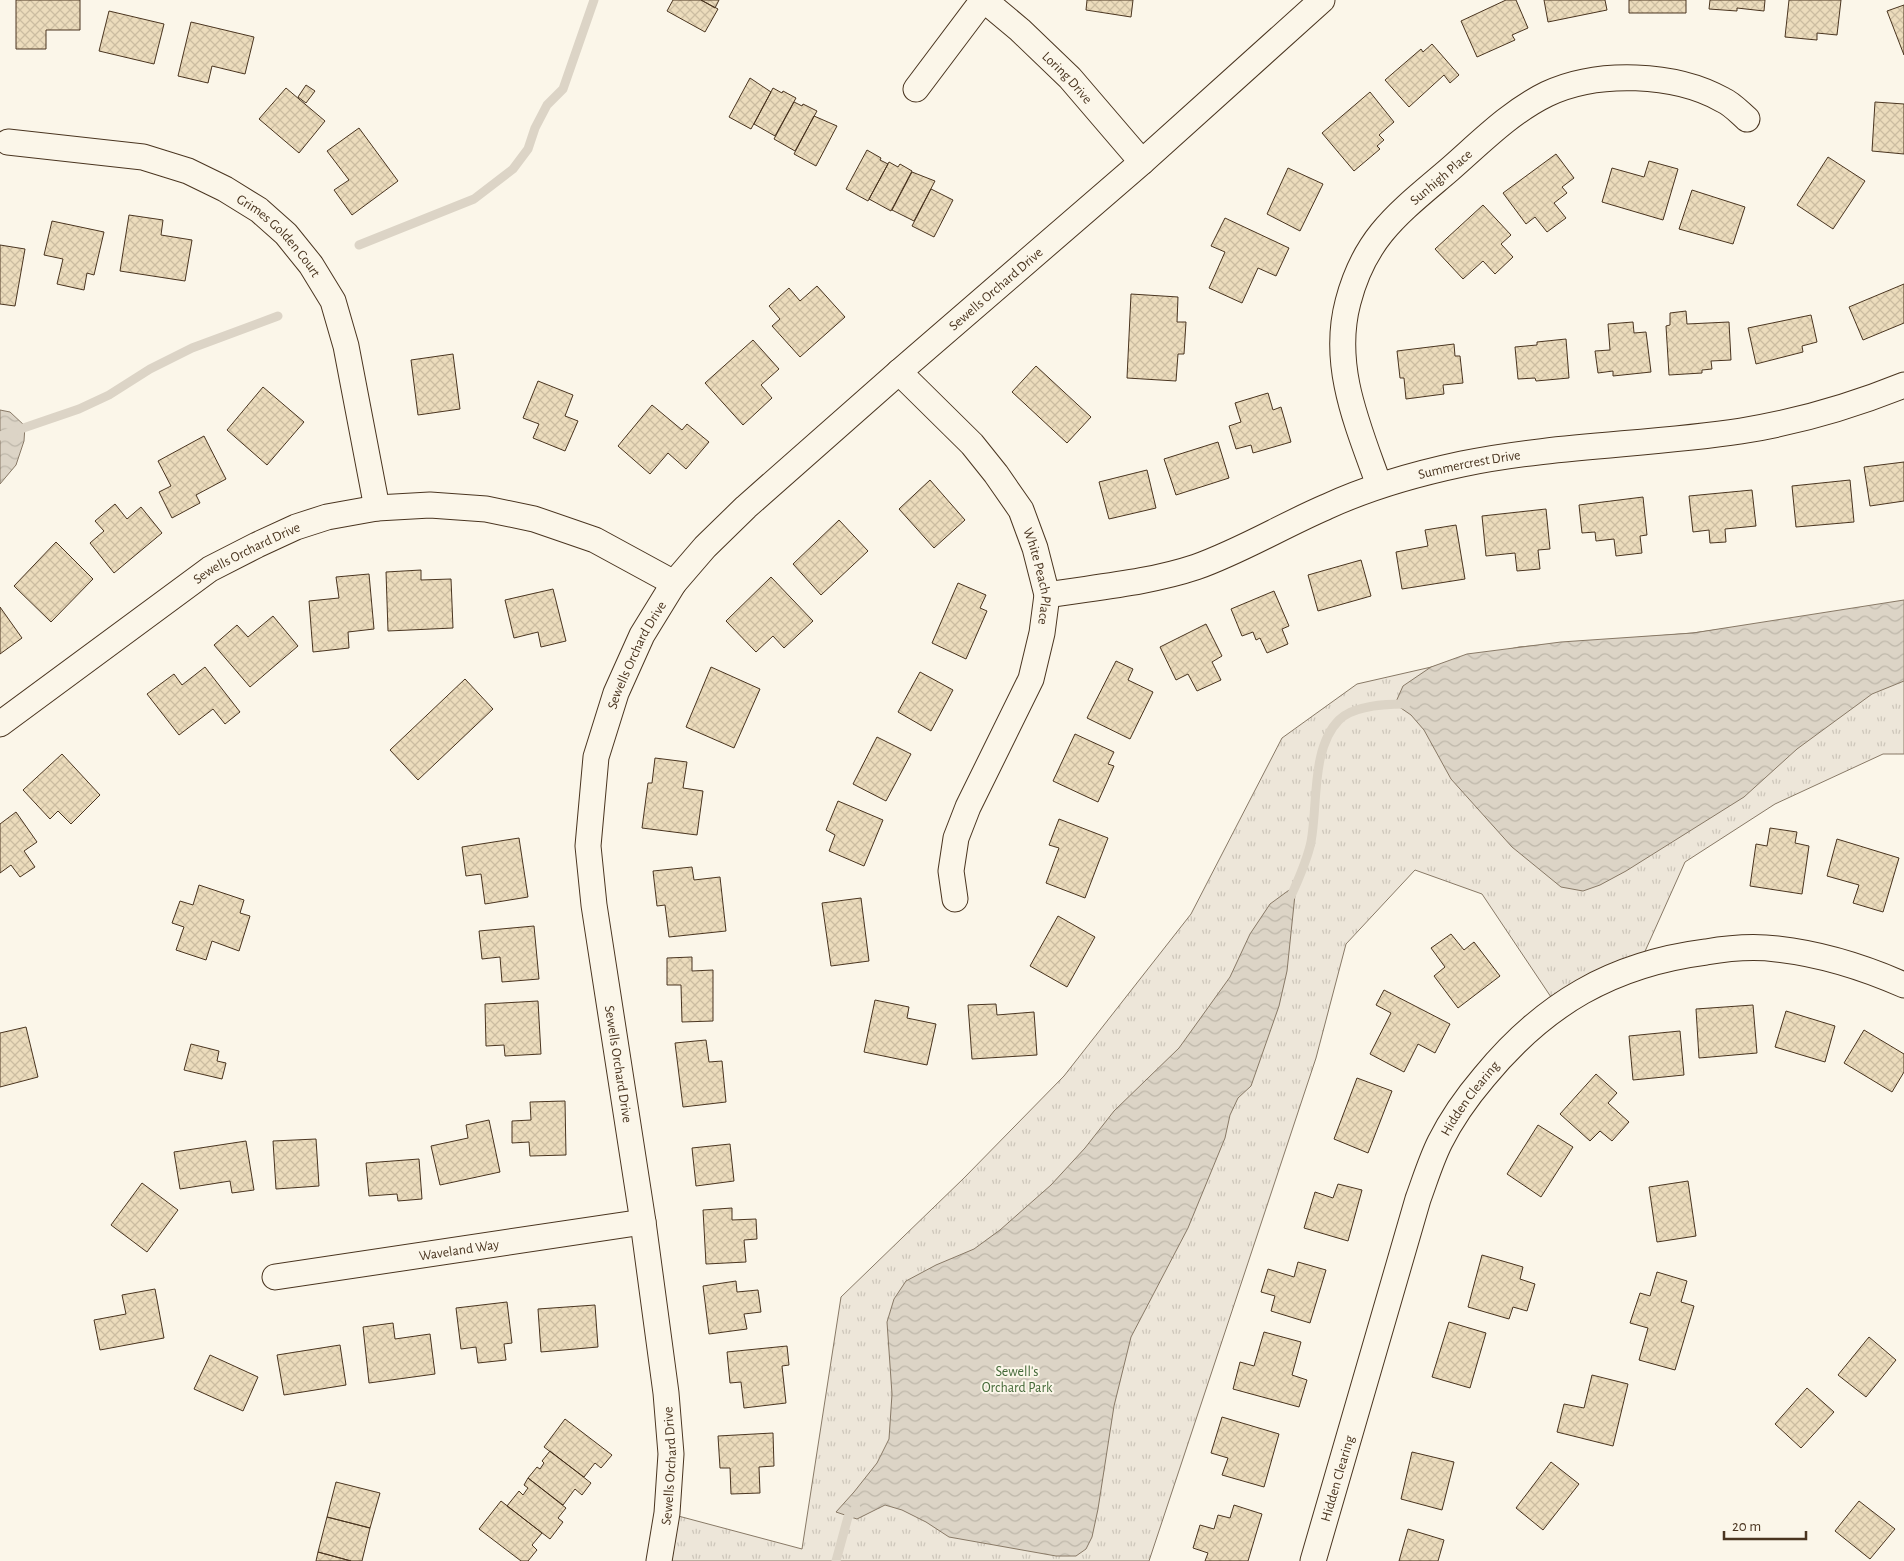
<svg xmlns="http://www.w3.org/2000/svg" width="1904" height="1561" font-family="'Alegreya Sans',sans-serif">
	<defs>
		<pattern id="grass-tufts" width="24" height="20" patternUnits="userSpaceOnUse" patternTransform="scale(1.25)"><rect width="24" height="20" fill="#ede6d9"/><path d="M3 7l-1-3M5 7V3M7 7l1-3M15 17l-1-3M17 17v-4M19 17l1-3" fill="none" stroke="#cdc6ba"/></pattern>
		<pattern id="water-waves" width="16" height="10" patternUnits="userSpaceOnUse" patternTransform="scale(1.25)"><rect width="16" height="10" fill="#dcd4c6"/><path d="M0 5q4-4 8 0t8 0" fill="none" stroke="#beb7aa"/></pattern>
		<pattern id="building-cross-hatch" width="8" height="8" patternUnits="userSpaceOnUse" patternTransform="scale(1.25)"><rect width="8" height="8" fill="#ecdcbc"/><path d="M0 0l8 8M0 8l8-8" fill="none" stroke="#ccbda1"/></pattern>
	</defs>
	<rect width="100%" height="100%" fill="#fbf6e9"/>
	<!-- grass -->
	<path fill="url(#grass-tufts)" stroke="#887966" d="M1904 604V754H1883L1775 804 1685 862 1638 967 1557 1006 1482 894 1415 870 1346 944 1316 1058 1149 1561H655L667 1513 802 1549 841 1297 964 1178 1064 1076 1191 914 1282 738 1357 684 1519 647 1693 633Z"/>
	<!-- water -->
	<path fill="url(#water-waves)" stroke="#887966" d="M0 410 10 412 25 426 24 441 16 465 0 484Z
		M1904 600V681L1872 694 1797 749 1744 797 1626 871 1600 885 1583 891 1561 887 1512 847 1451 779 1424 730 1411 715 1395 704 1403 686 1431 667 1467 654 1561 642 1693 633Z
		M1296 885 1287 971 1279 1006 1251 1086 1238 1098 1230 1115 1225 1138 1188 1228 1131 1337 1114 1406 1098 1509 1092 1537 1086 1549 1076 1556H1056L949 1537 926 1522 902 1510 885 1505 857 1519 836 1512 854 1492 877 1463 889 1439 892 1394 887 1322 894 1299 906 1281 936 1265 974 1249 1000 1230 1051 1185 1085 1148 1114 1111 1179 1048 1230 977 1250 934 1270 904Z"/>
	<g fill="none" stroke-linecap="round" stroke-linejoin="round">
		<!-- stream -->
		<path stroke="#dcd4c6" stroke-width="9" d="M359 245 474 199 513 169 528 149 535 128 547 105 563 89 594 0
			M0 436 79 409 109 395 150 369 192 348 278 316
			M1291 896C1299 878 1307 861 1311 842 1318 805 1311 748 1339 720 1354 705 1386 704 1406 704
			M836 1561 848 1517 856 1508"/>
	</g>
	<!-- building -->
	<path fill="url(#building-cross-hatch)" stroke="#4a3520" d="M16 0H80V30H46V49H16Z
		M673 0H701L718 9 705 32 667 11Z
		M701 0H719L715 8Z
		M1087 0H1133L1131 17 1086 10Z
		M1506 0H1516L1528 28 1512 35 1515 40 1477 57 1461 21Z
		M1544 0H1605L1607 10 1548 22Z
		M1629 0H1686V13H1629Z
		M1710 0H1765L1764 11 1737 8V11L1709 9Z
		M1789 0H1841L1837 35 1817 33V40L1785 37Z
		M1904 5V55L1887 11Z
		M109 11 164 24 154 64 99 51Z
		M191 22 254 37 245 74 212 66 208 83 178 76Z
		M1432 44 1459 75 1450 83 1444 75 1409 107 1385 80 1421 49 1423 52Z
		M750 78 771 92 751 129 729 117Z
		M306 85 315 91 306 103 298 97Z
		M286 88 325 121 299 153 259 119Z
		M773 88 782 93 783 91 796 98 775 136 754 124Z
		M1370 92 1394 122 1379 135 1384 140 1377 146 1380 149 1354 171 1322 133Z
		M794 102 802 106 803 104 817 111 795 151 774 139Z
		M1875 102 1904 104V154L1872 151Z
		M814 116 837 126 816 166 794 154Z
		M359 128 398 181 352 215 334 190 349 180 327 151Z
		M867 150 881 158 880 160 888 164 868 201 846 189Z
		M1556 154 1574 178 1562 187 1567 193 1554 203 1566 218 1547 232 1535 217 1526 224 1503 193Z
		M1828 157 1865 181 1833 229 1797 205Z
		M1649 161 1678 169 1663 220 1602 202 1612 168 1644 177Z
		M889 162 898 167 900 164 912 171 891 211 869 199Z
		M1288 168 1323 184 1300 231 1267 214Z
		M912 172 935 181 914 221 892 210Z
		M931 189 953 200 934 237 912 226Z
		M1692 190 1745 207 1733 244 1679 229Z
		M1483 205 1511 235 1501 244 1513 257 1495 274 1483 261 1463 279 1435 249Z
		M129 215 163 220 161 235 192 240 185 281 120 271Z
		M1225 218 1289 248 1276 276 1258 268 1242 303 1209 288 1225 252 1211 246Z
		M52 221 104 232 94 275 87 273 84 290 57 284 63 259 44 255Z
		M0 245 25 249 15 306 0 304Z
		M1904 284V323L1863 340 1849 307Z
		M817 286 845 317 800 357 772 326 780 319 769 306 789 288 800 301Z
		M1131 294 1178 297 1177 322H1186L1184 354H1178L1176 381 1127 378Z
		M1686 311 1687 324 1729 322 1731 360 1711 361 1712 369 1702 370V373L1669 375 1666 326 1670 325V313Z
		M1811 315 1817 342 1802 346 1803 352 1756 364 1748 328Z
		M1633 322 1634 333 1646 332 1651 372 1613 376V371L1598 373 1595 351 1610 350 1608 324Z
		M1566 339 1569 378 1536 381 1535 378 1518 379 1515 347 1537 345V342Z
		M753 340 779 369 761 385 772 398 743 425 705 383Z
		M1454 344 1455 356H1460L1463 383 1443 385 1444 394 1406 399 1404 378H1400L1397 351Z
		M453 354 460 409 418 415 411 360Z
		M1036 366 1091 417 1067 443 1012 392Z
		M538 381 573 395 565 416 578 421 565 451 533 438 539 424 523 418Z
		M263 387 304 422 267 465 227 430Z
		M1268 393 1273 410 1281 407 1291 442 1253 453 1251 445 1236 449 1229 426 1241 422 1235 403Z
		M652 405 682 430 687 424 709 442 686 469 668 453 650 474 618 446Z
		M204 436 226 479 196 495 200 503 172 518 159 492 171 486 158 461Z
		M1218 442 1229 478 1176 495 1164 459Z
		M1904 462V501L1870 506 1864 467Z
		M1147 470 1156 508 1109 519 1099 482Z
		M930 480 965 520 934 548 899 509Z
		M1850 480 1854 522 1796 527 1792 486Z
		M1752 490 1756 526 1725 529 1726 542 1710 543 1709 530 1693 532 1689 496Z
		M1643 497 1647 535 1640 536 1642 553 1616 556 1614 539 1596 541 1595 532 1582 533 1579 505Z
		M115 504 127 519 141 507 162 533 114 573 90 543 104 531 95 521Z
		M1546 509 1550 549 1538 550 1540 569 1517 571 1515 553 1486 556 1482 516Z
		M839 520 868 551 821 595 793 564Z
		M1456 525 1465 579 1402 589 1396 552 1428 546 1425 530Z
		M56 542 93 579 51 622 14 586Z
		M1361 560 1371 596 1318 611 1308 575Z
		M421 570V580L451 579 453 628 388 631 386 572Z
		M369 574 374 629 348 632 349 648 313 652 309 601 339 598 336 577Z
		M771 577 813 621 784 648 773 636 756 652 726 621Z
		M958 583 986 595 980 608 987 611 966 659 932 643Z
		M553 589 566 641 541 647 538 632 514 638 505 600Z
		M1274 591 1289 626 1282 629 1288 644 1267 653 1260 638 1256 640 1253 632 1242 636 1231 609Z
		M0 607 22 638 0 654Z
		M273 616 298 646 250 687 214 645 237 625 248 637Z
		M1206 624 1222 656 1212 662 1221 680 1197 691 1188 674 1176 680 1160 647Z
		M1116 661 1133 669 1128 680 1153 692 1130 739 1087 718Z
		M205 667 240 712 225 724 213 709 179 735 147 694 174 674 182 685Z
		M711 667 760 689 734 748 686 727Z
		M920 672 953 690 931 731 898 712Z
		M465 679 493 709 418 780 390 750Z
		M1075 734 1114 752 1108 764 1114 766 1098 802 1053 781Z
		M877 737 911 754 886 801 853 784Z
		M62 754 100 795 71 824 58 811 50 819 23 790Z
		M655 758 687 762 683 788 703 791 697 835 642 828 648 783H652Z
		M838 801 883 820 864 866 829 851 835 835 826 830Z
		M16 812 37 842 24 851 35 867 20 877 11 865 0 873V824Z
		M1059 819 1108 838 1085 898 1046 883 1059 848 1049 845Z
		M1770 828 1797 832 1795 843 1809 846 1802 894 1750 886 1756 844 1767 846Z
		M519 838 528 897 485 904 481 874 466 876 462 847Z
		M1837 839 1899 858 1883 912 1853 903 1859 885 1827 876Z
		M692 867 694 880 720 877 726 931 669 937 665 905 657 906 653 871Z
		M199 885 244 900 240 913 250 916 239 951 212 941 206 960 176 950 184 927 172 923 180 901 193 905Z
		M861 898 869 961 831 966 822 903Z
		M1058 916 1095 937 1067 987 1030 966Z
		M534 926 539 979 502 982 500 957 482 959 479 931Z
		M1451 934 1464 950 1474 942 1500 976 1458 1008 1434 976 1445 967 1431 948Z
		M692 957V971L713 970V1021L682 1022 681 985H667V958Z
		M1384 990 1450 1024 1435 1053 1418 1044 1404 1072 1370 1054 1391 1013 1376 1005Z
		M875 1000 909 1007 907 1018 936 1024 927 1065 864 1052Z
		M538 1001 541 1054 505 1056 504 1045 486 1046 485 1004Z
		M996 1004 997 1015 1034 1012 1037 1055 972 1059 968 1005Z
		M1753 1005 1757 1053 1699 1058 1696 1009Z
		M1786 1011 1835 1026 1825 1062 1775 1047Z
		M26 1027 38 1077 0 1087V1033Z
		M1864 1030 1904 1054V1072L1892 1092 1844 1063Z
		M1680 1031 1684 1075 1633 1080 1629 1036Z
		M706 1040 709 1062 722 1061 726 1102 683 1107 675 1043Z
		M191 1044 219 1051 217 1061 226 1063 222 1079 184 1070Z
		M1596 1074 1617 1093 1608 1103 1629 1122 1612 1141 1600 1131 1590 1141 1560 1114Z
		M1357 1078 1392 1091 1368 1153 1334 1139Z
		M565 1101 566 1155 530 1156 529 1142 512 1143V1121L531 1120 530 1102Z
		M489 1120 500 1172 440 1185 431 1146 468 1138 466 1125Z
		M1538 1125 1573 1147 1541 1197 1507 1174Z
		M316 1139 319 1186 276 1189 273 1141Z
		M246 1141 254 1190 232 1193 230 1181 180 1189 174 1152Z
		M730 1144 734 1181 696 1186 692 1148Z
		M419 1159 422 1199 398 1201 397 1194 369 1196 366 1163Z
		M1688 1181 1696 1236 1657 1242 1649 1187Z
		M142 1183 178 1210 147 1252 111 1225Z
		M1338 1184 1362 1190 1348 1241 1304 1228 1315 1192 1333 1198Z
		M732 1208V1220L756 1219 757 1239 744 1240 746 1262 706 1264 703 1210Z
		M1482 1255 1523 1267 1520 1279 1535 1284 1527 1311 1513 1307 1509 1319 1468 1307Z
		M1298 1262 1326 1270 1310 1323 1271 1311 1275 1296 1261 1292 1268 1269 1294 1277Z
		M1657 1272 1687 1281 1681 1302 1694 1306 1675 1370 1639 1360 1648 1328 1630 1323 1640 1293 1650 1296Z
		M736 1281 737 1292 758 1290 761 1312 744 1314 747 1329 709 1334 703 1286Z
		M155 1289 164 1338 100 1350 94 1320 126 1314 122 1295Z
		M507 1302 512 1343 504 1344 506 1360 478 1363 476 1347 461 1349 456 1308Z
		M595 1305 598 1347 541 1352 538 1309Z
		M1449 1322 1486 1333 1470 1388 1432 1377Z
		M393 1323 395 1339 430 1334 435 1374 369 1383 363 1327Z
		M1264 1332 1301 1342 1292 1375 1307 1380 1299 1407 1233 1389 1240 1362 1254 1366Z
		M1869 1337 1896 1360 1866 1397 1838 1375Z
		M340 1345 346 1385 284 1395 277 1355Z
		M787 1346 789 1365 782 1366 786 1403 744 1408 741 1382 730 1383 727 1352Z
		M210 1355 258 1377 243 1411 194 1389Z
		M1592 1375 1628 1384 1613 1446 1557 1432 1564 1404 1584 1408Z
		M1807 1388 1834 1412 1801 1448 1775 1424Z
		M1222 1417 1279 1434 1264 1487 1222 1475 1228 1458 1211 1453Z
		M565 1419 612 1455 601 1468 595 1463 584 1477 544 1447Z
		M773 1433 774 1466 759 1467 760 1493 731 1494 730 1468H720L718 1436Z
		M550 1451 591 1483 582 1495 575 1489 563 1505 528 1478 537 1467 540 1469 544 1463 542 1461Z
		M1412 1452 1454 1462 1442 1510 1401 1499Z
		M1551 1462 1579 1484 1543 1530 1516 1508Z
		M528 1478 566 1508 558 1518 563 1522 550 1539 507 1506 519 1491 523 1495 528 1488 524 1485Z
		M336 1482 380 1493 370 1528 327 1517Z
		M501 1501 542 1533 532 1545 537 1550 528 1561H521L479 1529Z
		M1859 1501 1895 1529 1870 1559 1835 1531Z
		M1234 1505 1262 1514 1248 1561H1205L1208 1553 1193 1548 1200 1525 1214 1529 1218 1515 1230 1518Z
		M327 1517 370 1528 362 1561H351L318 1552Z
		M1408 1529 1444 1540 1438 1561H1399Z
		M318 1552 351 1561H316Z"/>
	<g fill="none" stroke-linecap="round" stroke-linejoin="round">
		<!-- minor casing -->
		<g stroke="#4a3520" stroke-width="27">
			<g id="minor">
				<path id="s1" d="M984 0 1020 30 1070 78 1142 162"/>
				<path d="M916 89 983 0"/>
				<path id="s2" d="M8 142 143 157 188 171 225 189 259 210 286 234 311 265 333 301 346 346 377 508"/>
				<path id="s3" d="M899 372 972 444 996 474 1021 510 1035 548 1047 595 1042 633 1031 679 968 807 956 838 951 871 955 899"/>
				<path id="s4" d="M1379 485C1358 426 1331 366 1348 302 1365 236 1400 212 1449 170 1480 143 1510 112 1547 94 1598 70 1675 73 1723 100 1732 104 1739 112 1747 119"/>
				<path id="s5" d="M1047 595C1096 587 1148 583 1196 567 1241 551 1282 526 1326 507 1369 487 1415 474 1462 464 1554 445 1649 445 1741 431 1797 422 1852 406 1904 385"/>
				<path id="s6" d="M0 724 210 569 257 545 296 527 327 517 377 508 430 505 486 509 534 519 595 540 674 583"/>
				<path id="s7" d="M275 1277 643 1222"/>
				<path id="s8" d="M659 1561 667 1513 671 1454 666 1393 643 1222 594 905 588 846 596 757 616 693 642 635 674 583 705 547 746 507 899 372 1142 162 1322 0"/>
				<path id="s9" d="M1313 1561 1418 1199C1425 1180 1431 1160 1440 1142 1452 1118 1467 1097 1484 1077 1544 1004 1612 964 1706 952 1729 948 1754 946 1777 949 1822 954 1863 967 1904 985"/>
			</g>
		</g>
		<!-- minor -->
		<use href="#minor" stroke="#fbf6e9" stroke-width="25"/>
	</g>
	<g text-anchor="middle" stroke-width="4" stroke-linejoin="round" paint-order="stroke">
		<!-- street labels -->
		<g font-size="14" fill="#4a3520" stroke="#fbf6e9">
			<text dy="5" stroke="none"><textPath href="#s1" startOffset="114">Loring Drive</textPath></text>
			<text dy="5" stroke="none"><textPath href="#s4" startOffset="348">Sunhigh Place</textPath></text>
			<text dy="5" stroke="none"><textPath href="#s2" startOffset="296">Grimes Golden Court</textPath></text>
			<text dy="5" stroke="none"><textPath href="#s8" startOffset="1439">Sewells Orchard Drive</textPath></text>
			<text dy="5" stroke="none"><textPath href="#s5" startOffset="445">Summercrest Drive</textPath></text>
			<text dy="5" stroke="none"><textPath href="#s6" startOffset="301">Sewells Orchard Drive</textPath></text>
			<text dy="5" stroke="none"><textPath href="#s3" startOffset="254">White Peach Place</textPath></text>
			<text dy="5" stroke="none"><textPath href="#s8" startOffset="921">Sewells Orchard Drive</textPath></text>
			<text transform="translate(619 1064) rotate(81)" y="5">Sewells Orchard Drive</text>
			<text dy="5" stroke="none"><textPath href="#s9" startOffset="491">Hidden Clearing</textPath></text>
			<text dy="5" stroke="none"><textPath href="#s7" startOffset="186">Waveland Way</textPath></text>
			<text dy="5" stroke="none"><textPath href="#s8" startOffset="96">Sewells Orchard Drive</textPath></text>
			<text dy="5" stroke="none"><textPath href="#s9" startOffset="86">Hidden Clearing</textPath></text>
		</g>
		<!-- park labels -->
		<g font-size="14" fill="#436837" stroke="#fbf6e9">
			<text x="1017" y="1376">Sewell's<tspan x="1017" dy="16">Orchard Park</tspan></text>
		</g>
	</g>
	<!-- scale -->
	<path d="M1724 1531v8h82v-8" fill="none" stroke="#4a3520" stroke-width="2.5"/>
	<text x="1732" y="1531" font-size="15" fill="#4a3520" stroke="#fbf6e9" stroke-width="4" paint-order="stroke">20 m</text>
</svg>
